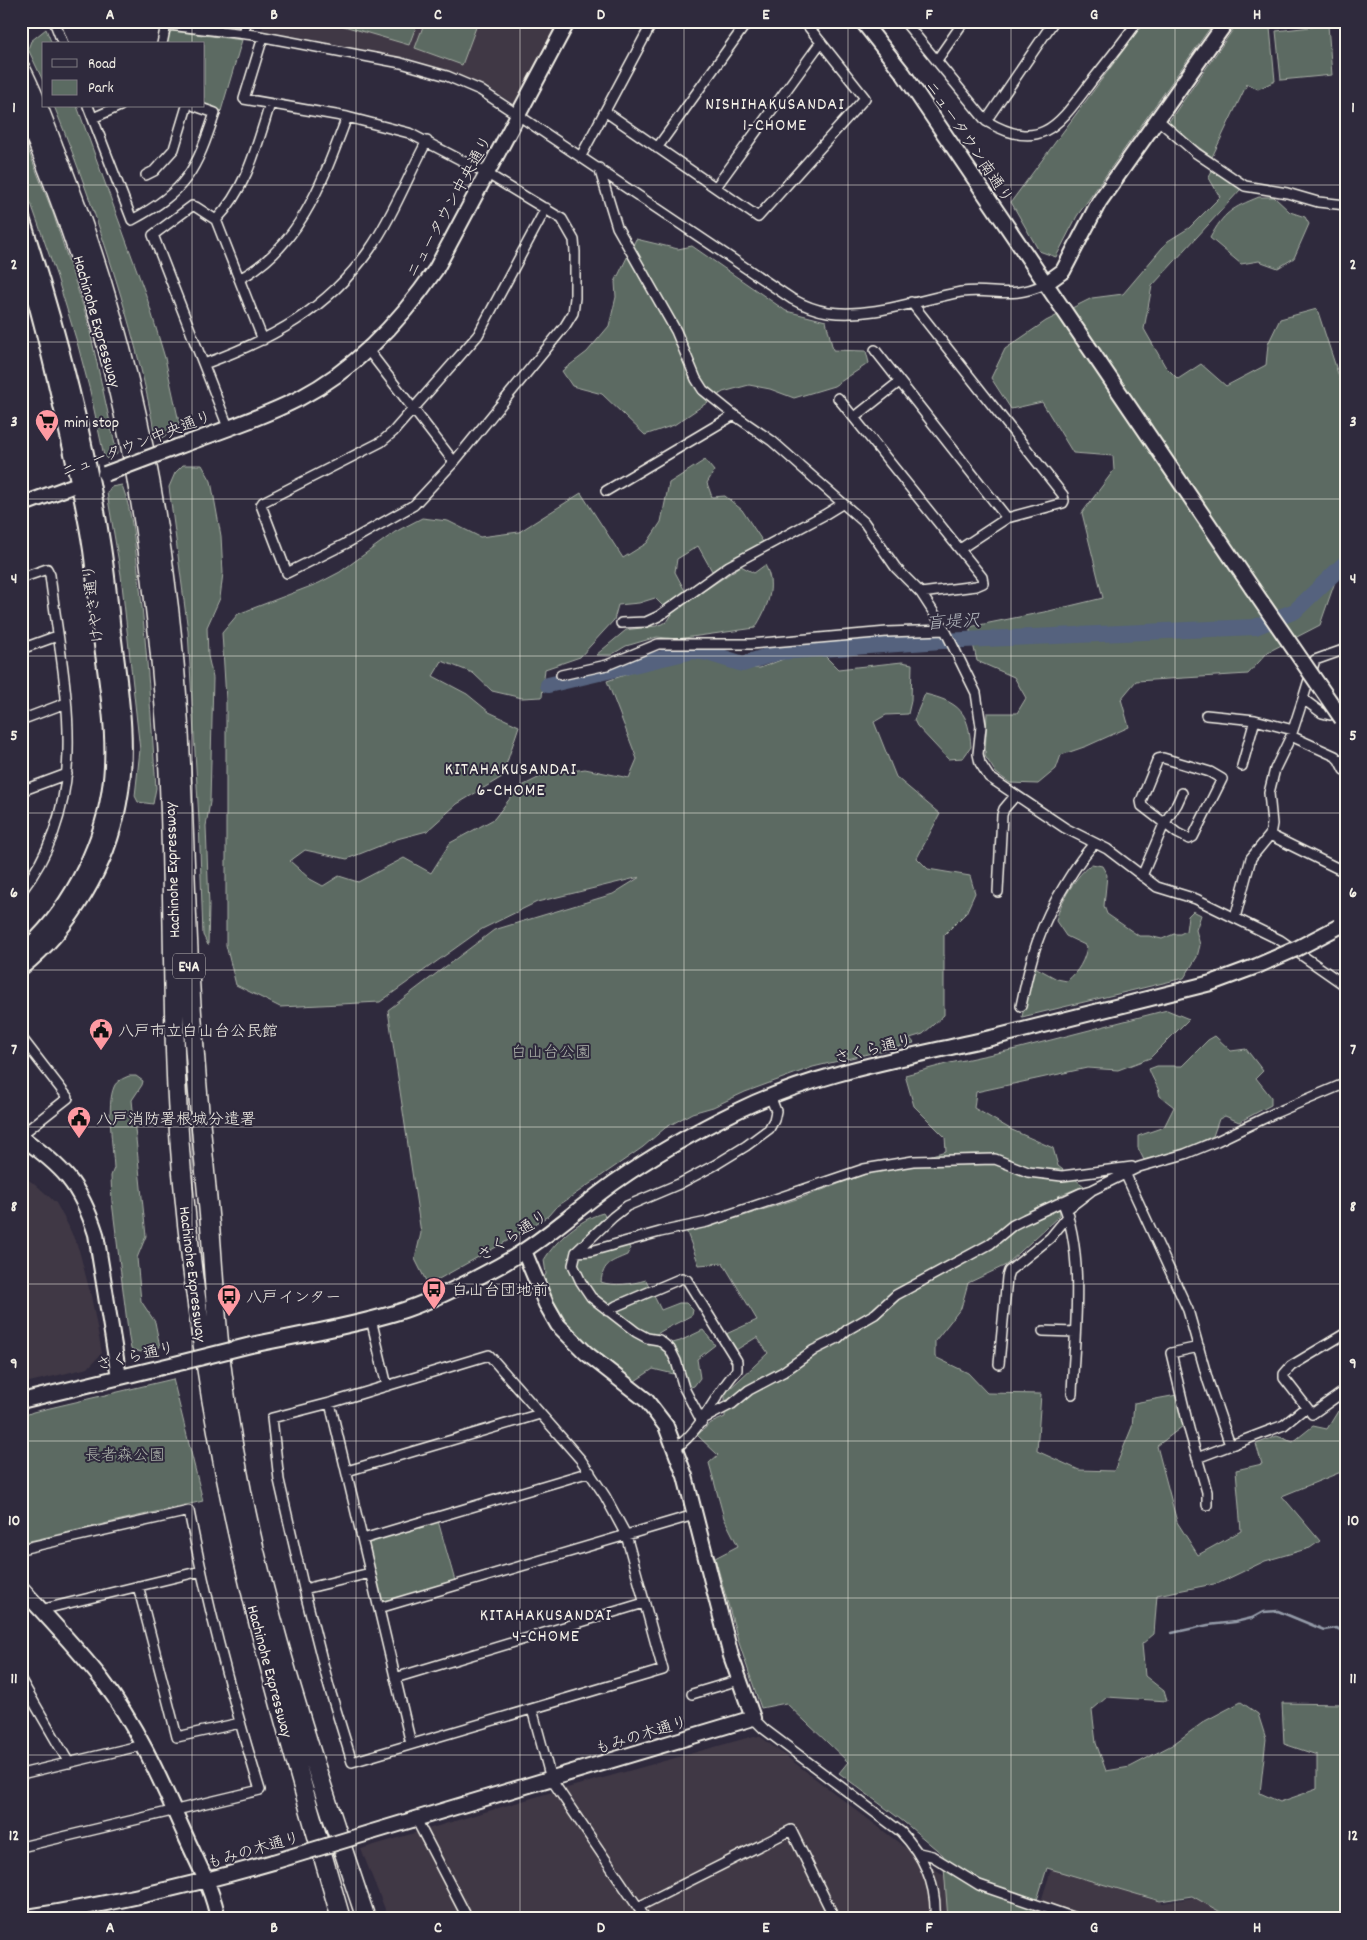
<svg xmlns="http://www.w3.org/2000/svg" width="1367" height="1940" font-family="Dekko,'Klee One',sans-serif">
	<rect width="100%" height="100%" fill="#2f2a3d"/>
	<filter id="ink" filterUnits="userSpaceOnUse"><feTurbulence type="fractalNoise" baseFrequency=".02" numOctaves="2"/><feDisplacementMap in="SourceGraphic" scale="10" xChannelSelector="R" yChannelSelector="G"/><feConvolveMatrix kernelMatrix="1 2 1 2 8 2 1 2 1" color-interpolation-filters="sRGB"/></filter>
	<g filter="url(#ink)">
		<!-- built -->
		<path fill="#403845" d="M265 21H558L515 105 486 86 444 69 407 58 262 30Z
			M21 1176 35 1184 56 1203 68 1225 79 1250 91 1296 102 1353 88 1368 21 1384Z
			M754 1736 761 1737 907 1849 946 1877 976 1894 1037 1914 1052 1867 1163 1903 1196 1897 1233 1919H389L361 1849 542 1795Z"/>
		<!-- green -->
		<path fill="#5b6b62" stroke="#a8aea5" d="M327 21H418L409 45Z
			M425 21 478 22 462 65 415 48Z
			M1145 21H1215L1077 216 1056 257 1039 251 1011 202Z
			M1239 21H1297L1270 28 1275 81 1258 89 1247 84 1212 157 1167 124Z
			M1328 25 1332 75 1281 80 1276 31Z
			M46 29 52 44H44V83L28 49 31 41Z
			M172 31 242 40 221 111 204 106V44H166L168 34Z
			M54 106H77L147 298 165 358 179 422 177 428 160 439 155 437C147 388 134 340 120 293 101 230 79 167 54 106Z
			M21 132 53 213 87 318 117 454 107 459 104 456 90 391 77 342 57 277 21 175Z
			M1212 170 1241 189 1152 286 1144 329 1165 366 1178 379 1201 364 1226 386 1266 365 1268 344 1280 319 1317 309 1346 398V550L1320 625 1268 652 1248 674 1136 681 1121 699 1129 727 1087 746 1061 755 1056 769 1038 784 1010 783 996 773 985 756 987 713H1017L1026 698 1014 677 977 661 969 627 1049 611 1103 598 1082 513 1114 470 1113 456 1073 453 1042 402 1011 409 991 378 1005 349 1046 321 1092 298 1123 294 1168 241 1189 228 1220 197 1209 178Z
			M1259 197H1274L1290 212 1305 217 1309 224 1294 258 1278 268 1259 261 1241 264 1210 238C1224 212 1232 208 1259 197Z
			M636 239 678 249 692 246 786 311 826 321 833 350 866 351 869 363 834 386 794 398 770 389 749 385 723 392 674 425 645 435 602 394 572 386 562 371 587 352 609 326 616 297 615 282Z
			M705 460 714 471 707 483 712 497 725 496 742 510 763 542 712 571 698 546 677 559 675 572 685 591 664 607 655 598 639 603 618 605 614 620 580 657 545 669 542 697 522 698 492 691 473 673 442 661 433 676 467 694 489 712 519 726 502 777 457 804 427 831 397 839 347 859 305 850 290 861 310 879 323 886 339 876 358 882 404 858 431 873 450 843 494 819 518 788 544 775 585 769 629 778 637 759 607 681 648 667 697 657 737 668H760L786 658 824 655 838 669 902 662 912 664 911 701 908 714 886 715 874 722 896 777 940 814 917 858 928 869 970 876 975 893 966 913 944 935V1015L923 1034 910 1038 914 1043 813 1067 745 1092 713 1107 692 1113 665 1128 643 1147 555 1208 548 1216 516 1236 428 1285 415 1259 421 1233 388 1010 494 930 613 894 640 877 537 902 482 929 380 1002 280 1007 236 985 226 945V700L222 633 238 614 319 583 340 572 395 532 422 518 448 521 480 537 519 532 581 493 623 558 647 543 661 522 669 483Z
			M183 465H202L211 481 221 536 223 573 220 598 207 627 208 656 213 678 210 802 206 826 209 906 208 945 203 935 199 820 188 631 169 487 175 473Z
			M122 485C133 514 135 548 139 579 147 648 151 718 156 788L153 804 138 802 135 796 140 750 121 575 107 493 111 487Z
			M765 565C777 586 767 609 755 628L677 639 657 637 626 646 611 655H596L626 630 656 626 667 622 674 611 741 566 754 573Z
			M925 694C959 702 969 712 971 747L963 758 948 759 917 726 914 720Z
			M1092 864 1102 866 1107 875 1104 906 1107 914 1139 936H1149L1162 939 1174 934H1180L1186 931 1188 916 1193 911 1201 915 1196 930 1200 945 1197 957 1184 978 1022 1017 1030 978 1035 967 1057 979 1067 981C1078 972 1085 960 1087 946L1066 936 1056 921C1059 904 1077 873 1092 864Z
			M1167 1010 1189 1019 1150 1058 1118 1070 1087 1068 976 1092 974 1108 1012 1130 1053 1148 1058 1166 1084 1186 1058 1196 1060 1215 1006 1265 968 1283 961 1308 935 1341V1357L968 1373 987 1393 1041 1394 1037 1451 1079 1470 1114 1471 1132 1427 1134 1403 1177 1395 1183 1426 1157 1446 1177 1522 1198 1555 1241 1531 1236 1470 1262 1464 1256 1444 1277 1436 1293 1442 1313 1426 1327 1429 1338 1411 1346 1417V1470L1282 1496 1320 1541 1310 1548 1265 1561 1219 1583 1157 1595 1154 1634 1142 1644 1145 1676 1164 1691 1167 1701 1107 1697 1092 1710 1096 1743 1106 1771 1130 1767 1172 1745 1205 1721 1241 1702 1258 1714 1266 1739 1260 1793 1280 1802 1317 1789V1755L1284 1744 1282 1703 1344 1704 1346 1710V1919H1233L1192 1896 1160 1901 1047 1868 1033 1913 1049 1919H948L943 1855 904 1822 839 1773 848 1762 786 1703 761 1708 739 1643 715 1558 738 1546 724 1518 709 1463 718 1455 697 1435 711 1423 725 1417V1393L768 1353 757 1337 736 1350 726 1334 757 1320 723 1263 699 1265 686 1230 737 1218 803 1197 871 1172 946 1151 945 1137 914 1106 905 1075 950 1063 1016 1049Z
			M1215 1036 1231 1051 1246 1049 1263 1071 1256 1078 1271 1097V1105L1239 1122 1225 1116 1219 1119 1213 1136 1183 1150 1144 1160 1138 1148V1136L1164 1127 1174 1107 1160 1096C1158 1085 1152 1079 1149 1069L1157 1066H1182L1208 1040Z
			M129 1076H136L143 1081 142 1085 132 1100 146 1236 137 1258 141 1301 155 1322 160 1347 141 1352 131 1349 129 1338 112 1202 111 1176 114 1168C113 1148 106 1105 114 1087 116 1081 124 1078 129 1076Z
			M603 1213 605 1216 575 1247 572 1254 581 1256 628 1244 630 1249 627 1255C611 1262 603 1263 601 1282 614 1287 632 1284 646 1280L661 1310 679 1303H686L693 1310 692 1315C679 1323 667 1327 655 1335L662 1346 680 1341 703 1330 715 1345 697 1359 700 1378 694 1386 688 1388 682 1376 653 1369 635 1381 622 1373 577 1336 563 1321 557 1311 543 1279 546 1274 544 1260C556 1240 580 1219 603 1213Z
			M173 1379 203 1501 21 1543V1417L33 1412Z
			M438 1521 455 1581 385 1602 380 1600 368 1545 370 1541Z"/>
		<g fill="none" stroke-linecap="round" stroke-linejoin="round">
			<!-- stream -->
			<path stroke="#949ba8" stroke-width="2.5" d="M1172 1633 1208 1625 1235 1622 1252 1618 1263 1612 1278 1611 1324 1630 1336 1628 1346 1633"/>
			<!-- river -->
			<path stroke="#54627e" stroke-width="16" d="M548 685 693 651 708 653 743 664 779 652 942 641 1255 627 1295 611 1346 562"/>
			<!-- street casing -->
			<g stroke="#f4f1e8" stroke-width="12">
				<path id="street" d="M54 21 63 44
					M136 21 254 35 401 63 447 76 480 90 518 115 792 299C803 305 814 310 828 312 872 318 918 300 961 292 994 288 1011 300 1045 284
					M904 21 986 121C1042 154 1059 124 1091 82 1107 62 1123 42 1138 21
					M243 33 247 21
					M263 37 244 99 347 117 409 133 486 173 562 219 574 240 575 252V298L573 313 565 326 454 462 414 505 345 544 287 573 261 505 263 502 381 442 393 432 478 335 546 208
					M162 44 166 24
					M937 60 964 21
					M88 106 132 220C187 191 196 170 215 113L195 106
					M606 112 758 217 865 98 804 21
					M93 118 120 106
					M1157 119 1196 153 1245 186 1287 193 1318 202 1346 205
					M986 121 1054 21
					M657 148 748 21
					M581 156 653 21
					M599 168 617 227 676 331 696 379 703 390 734 415 772 441 864 522 896 568 921 593 945 630 976 693 981 726 978 754 980 763 989 777 1065 828 1107 849 1157 887 1196 899 1280 940 1346 986
					M146 175 154 171 174 149 187 106
					M716 187 821 42
					M216 220C247 188 257 145 270 104
					M239 279C301 247 324 177 347 117
					M911 302 1063 495 1064 501 1063 503 1007 518 960 549
					M368 350 454 462
					M875 350 1007 518
					M204 364C271 340 328 309 370 249 393 216 408 176 427 141
					M838 398 982 577 983 583 976 586 921 593
					M855 417 899 382
					M228 427 153 235 192 206 196 207 216 220 263 340
					M606 491 734 415
					M21 578 47 569 50 575C63 684 95 796 21 892
					M621 623 646 622 659 616 729 566 824 515 842 504
					M21 649 57 636
					M561 675 607 665 658 644H751L887 632 945 630
					M1303 699 1315 660 1346 649
					M1206 715 1255 720 1293 730
					M21 720 66 703
					M1291 736 1335 756 1339 760 1344 770
					M1163 758 1210 772 1222 779 1193 837 1189 839 1177 833 1142 806 1141 801 1158 759Z
					M1242 766 1255 720
					M21 791 67 774
					M1270 835 1345 872
					M1142 876 1164 824 1177 804 1182 793
					M998 892 1002 815 1004 809 1015 796
					M1235 918 1251 858 1270 835 1272 824 1269 793 1275 769 1291 736 1303 699 1322 713 1330 715 1346 705
					M1021 1006C1031 957 1039 926 1066 883 1075 868 1083 855 1095 843
					M21 1037 68 1098 21 1135
					M1125 1173 1188 1310 1208 1381 1230 1445
					M1062 1201C1086 1253 1074 1337 1072 1394
					M1066 1210 1091 1191
					M576 1252 591 1251 660 1232 707 1222 864 1169 913 1161 995 1159 1028 1172 1062 1176 1132 1167
					M608 1311 616 1306 682 1278 687 1280 737 1361V1370C714 1395 703 1428 676 1448
					M371 1319 387 1386
					M1043 1331 1075 1332
					M1346 1333 1291 1366 1284 1374V1378L1312 1414 1346 1390
					M1199 1347 1171 1353 1189 1429 1207 1492V1505
					M489 1355 581 1460 605 1496 626 1535 663 1670 352 1762 329 1687 304 1589 279 1480 272 1418 330 1403Z
					M999 1364 1007 1277 1009 1271 1050 1238 1069 1215
					M330 1403 411 1744
					M705 1418 732 1404 749 1390 783 1372 814 1350 838 1338 847 1330 875 1314 896 1295 990 1244 1013 1225 1025 1219 1081 1193 1092 1190 1139 1167 1185 1154 1217 1141 1275 1113 1346 1083
					M702 1422 684 1388 676 1361 670 1349 659 1340 647 1338 636 1332 591 1297 581 1282 573 1265 576 1252 613 1217 627 1206 679 1184 715 1165 746 1146 769 1129 774 1120 776 1111 770 1096
					M1197 1458 1284 1425 1306 1407
					M347 1471 540 1414
					M363 1539 590 1472
					M21 1549 189 1511C207 1605 232 1698 260 1790L21 1847
					M138 1586 177 1737 240 1723
					M304 1589 370 1573
					M379 1608 694 1515
					M40 1610 201 1571
					M395 1678 644 1603
					M21 1680 69 1763
					M692 1694 739 1680
					M532 1709 551 1779 646 1919
					M753 1718 764 1729 901 1832C924 1856 937 1885 935 1919
					M21 1774 143 1745
					M416 1819 468 1919
					M919 1853 932 1856 979 1885 1078 1919
					M638 1907 791 1830 835 1919"/>
			</g>
			<!-- secondary casing -->
			<g stroke="#f4f1e8" stroke-width="18">
				<path id="secondary" d="M862 21 903 73 1252 588
					M21 215C56 322 85 431 102 541 107 571 110 602 113 632 120 689 130 746 119 803 108 866 71 928 21 968
					M21 253C38 305 50 357 62 410 73 457 84 503 91 550 95 579 97 608 101 637 107 689 118 742 109 794 100 851 66 916 21 953
					M1045 284 1063 271 1099 202 1227 21
					M177 447C217 432 261 418 300 398 357 368 400 322 436 269L568 21
					M21 505 86 481
					M21 1137C63 1167 80 1184 96 1234L119 1377
					M251 1345C299 1335 348 1327 395 1313 431 1302 466 1284 499 1266 541 1243 577 1209 615 1182 655 1154 696 1131 739 1110 817 1072 911 1057 995 1037
					M21 1401 183 1362
					M21 1588C48 1618 77 1648 102 1680 138 1727 162 1783 186 1837 198 1864 213 1890 218 1919
					M372 1832 753 1718 731 1656 685 1476 666 1426 646 1400 586 1353 558 1325 546 1304 524 1251
					M21 1918C107 1905 189 1886 273 1862"/>
			</g>
			<!-- highway casing -->
			<g stroke="#f4f1e8" stroke-width="21">
				<path id="highway" d="M21 69C34 94 44 121 54 148 114 295 151 450 169 608 182 718 183 829 188 940 192 1035 201 1130 210 1225 214 1275 216 1326 223 1377 246 1562 307 1742 366 1919
					M21 103C67 211 106 325 129 440 148 534 159 631 166 726 176 875 169 1025 182 1173 195 1318 219 1463 254 1605 279 1710 311 1814 341 1919"/>
			</g>
			<!-- street -->
			<use href="#street" stroke="#2f2a3d" stroke-width="9"/>
			<!-- secondary -->
			<use href="#secondary" stroke="#2f2a3d" stroke-width="14"/>
			<!-- highway -->
			<use href="#highway" stroke="#2f2a3d" stroke-width="18"/>
			<!-- secondary-bridge casing -->
			<g stroke="#f4f1e8" stroke-width="18" stroke-linecap="butt">
				<path id="secondary-bridge" d="M105 474 177 447
					M1252 588 1342 719
					M995 1037 1211 983 1257 966 1298 948 1338 927
					M183 1362 251 1345
					M273 1862 372 1832"/>
			</g>
			<!-- secondary-bridge -->
			<use href="#secondary-bridge" stroke="#2f2a3d" stroke-width="14"/>
		</g>
	</g>
	<!-- grid -->
	<path fill="none" stroke="#f4f1e8" stroke-width="1" stroke-opacity="0.55" d="M192 21V44M356 21V1919M520 21V1919M684 21V1919M848 21V1919M1011 21V1919M1175 21V1919M192 106V1919M21 185H1346M21 342H1346M21 499H1346M21 656H1346M21 813H1346M21 970H1346M21 1127H1346M21 1284H1346M21 1441H1346M21 1598H1346M21 1755H1346"/>
	<!-- icons -->
	<defs>
		<g id="supermarket-pin" transform="scale(1.25)"><path d="M0 17L-7.5 6A9.5 9.5 0 1 1 7.5 6Z" fill="#ff9aa2" stroke="#2f2a3d"/><path d="M-6-5.5h2.5l.6 2H6L4.5 2H-2.5L-4.4-4H-6ZM-1.5 3.2a1.3 1.3 0 1 0 .1 0ZM3 3.2a1.3 1.3 0 1 0 .1 0Z" fill="#111"/></g>
		<g id="civic-pin" transform="scale(1.25)"><path d="M0 17L-7.5 6A9.5 9.5 0 1 1 7.5 6Z" fill="#ff9aa2" stroke="#2f2a3d"/><path d="M-.6-6.5H3V-4.5H.6V-3L4-1V1h2V6H-6V1h2V-1L-.6-3ZM-1.2 2.5V6h2.4V2.5Z" fill="#111"/></g>
		<g id="bus-pin" transform="scale(1.25)"><path d="M0 17L-7.5 6A9.5 9.5 0 1 1 7.5 6Z" fill="#ff9aa2" stroke="#2f2a3d"/><path d="M-5-6H5V4H4V6H2V4H-2V6H-4V4H-5ZM-3.5-4V0h7V-4ZM-3.5 1.2v1.5H-2V1.2ZM2 1.2v1.5H3.5V1.2Z" fill="#111"/></g>
	</defs>
	<g fill-rule="evenodd">
		<use href="#supermarket-pin" x="47" y="421"/>
		<use href="#civic-pin" x="101" y="1030"/>
		<use href="#civic-pin" x="79" y="1118"/>
		<use href="#bus-pin" x="434" y="1289"/>
		<use href="#bus-pin" x="229" y="1296"/>
	</g>
	<g text-anchor="middle" stroke-width="4" stroke-linejoin="round" paint-order="stroke">
		<!-- shield labels -->
		<rect fill="#2f2a3d" stroke="#b9b5b5" stroke-width="1" x="173" y="953.5" width="32" height="25" rx="4"/>
		<g font-size="15" font-weight="bold" fill="#f4f1e8">
			<text x="189" y="971">E4A</text>
		</g>
		<!-- street labels -->
		<g font-size="16" fill="#f4f1e8" stroke="#2f2a3d">
			<text transform="translate(970 141) rotate(56)" y="6">ニュータウン南通り</text>
			<text transform="translate(448 206) rotate(-61)" y="6">ニュータウン中央通り</text>
			<text transform="translate(98 321) rotate(74)" y="6">Hachinohe Expressway</text>
			<text transform="translate(136 443) rotate(-21)" y="6">ニュータウン中央通り</text>
			<text transform="translate(92 604) rotate(-97)" y="6">けやき通り</text>
			<text transform="translate(171 870) rotate(-92)" y="6">Hachinohe Expressway</text>
			<text transform="translate(873 1048) rotate(-14)" y="6">さくら通り</text>
			<text transform="translate(512 1235) rotate(-33)" y="6">さくら通り</text>
			<text transform="translate(194 1274) rotate(83)" y="6">Hachinohe Expressway</text>
			<text transform="translate(135 1355) rotate(-13)" y="6">さくら通り</text>
			<text transform="translate(271 1671) rotate(75)" y="6">Hachinohe Expressway</text>
			<text transform="translate(641 1734) rotate(-17)" y="6">もみの木通り</text>
			<text transform="translate(253 1849) rotate(-16)" y="6">もみの木通り</text>
		</g>
		<!-- poi labels -->
		<g font-size="16" fill="#f4f1e8" stroke="#2f2a3d" text-anchor="start">
			<text x="64" y="427">mini stop</text>
			<text x="118" y="1036">八戸市立白山台公民館</text>
			<text x="96" y="1124">八戸消防署根城分遣署</text>
			<text x="452" y="1295">白山台団地前</text>
			<text x="246" y="1302">八戸インター</text>
		</g>
		<!-- park labels -->
		<g font-size="16" fill="#afb5ac" stroke="#2f2a3d">
			<text x="551" y="1057">白山台公園</text>
			<text x="125" y="1460">長者森公園</text>
		</g>
		<!-- neighbourhood labels -->
		<g font-size="18" letter-spacing="1" fill="#f4f1e8" stroke="#2f2a3d">
			<text x="775" y="109">NISHIHAKUSANDAI<tspan x="775" dy="21">1-CHOME</tspan></text>
			<text x="511" y="774">KITAHAKUSANDAI<tspan x="511" dy="21">6-CHOME</tspan></text>
			<text x="546" y="1620">KITAHAKUSANDAI<tspan x="546" dy="21">4-CHOME</tspan></text>
		</g>
		<!-- water labels -->
		<g font-size="18" font-style="italic" fill="#b4b8be" stroke="#2f2a3d">
			<text transform="translate(953 621) rotate(-3)" y="6">盲堤沢</text>
		</g>
	</g>
	<!-- margin -->
	<rect width="1367" height="1940" fill="none" stroke="#2f2a3d" stroke-width="55"/>
	<!-- legend -->
	<rect x="42" y="42" width="162" height="65" fill="#2f2a3d" stroke="#7e7a81"/>
	<rect x="52" y="59" width="25" height="8" fill="#2f2a3d" stroke="#7e7a81"/>
	<text x="88" y="68" font-size="15" fill="#f4f1e8">Road</text>
	<rect x="52" y="80" width="25" height="15" fill="#5b6b62" stroke="#7e7a81"/>
	<text x="88" y="92" font-size="15" fill="#f4f1e8">Park</text>
	<rect x="28" y="28" width="1312" height="1884" fill="none" stroke="#f4f1e8" stroke-width="2"/>
	<g font-size="16" text-anchor="middle" font-weight="bold" fill="#f4f1e8">
		<text x="110" y="19">A</text>
		<text x="274" y="19">B</text>
		<text x="438" y="19">C</text>
		<text x="601" y="19">D</text>
		<text x="766" y="19">E</text>
		<text x="929" y="19">F</text>
		<text x="1094" y="19">G</text>
		<text x="1257" y="19">H</text>
		<text x="14" y="112">1</text>
		<text x="1353" y="112">1</text>
		<text x="14" y="269">2</text>
		<text x="1353" y="269">2</text>
		<text x="14" y="426">3</text>
		<text x="1353" y="426">3</text>
		<text x="14" y="583">4</text>
		<text x="1353" y="583">4</text>
		<text x="14" y="740">5</text>
		<text x="1353" y="740">5</text>
		<text x="14" y="897">6</text>
		<text x="1353" y="897">6</text>
		<text x="14" y="1054">7</text>
		<text x="1353" y="1054">7</text>
		<text x="14" y="1211">8</text>
		<text x="1353" y="1211">8</text>
		<text x="14" y="1368">9</text>
		<text x="1353" y="1368">9</text>
		<text x="14" y="1525">10</text>
		<text x="1353" y="1525">10</text>
		<text x="14" y="1683">11</text>
		<text x="1353" y="1683">11</text>
		<text x="14" y="1840">12</text>
		<text x="1353" y="1840">12</text>
		<text x="110" y="1932">A</text>
		<text x="274" y="1932">B</text>
		<text x="438" y="1932">C</text>
		<text x="601" y="1932">D</text>
		<text x="766" y="1932">E</text>
		<text x="929" y="1932">F</text>
		<text x="1094" y="1932">G</text>
		<text x="1257" y="1932">H</text>
	</g>
</svg>
